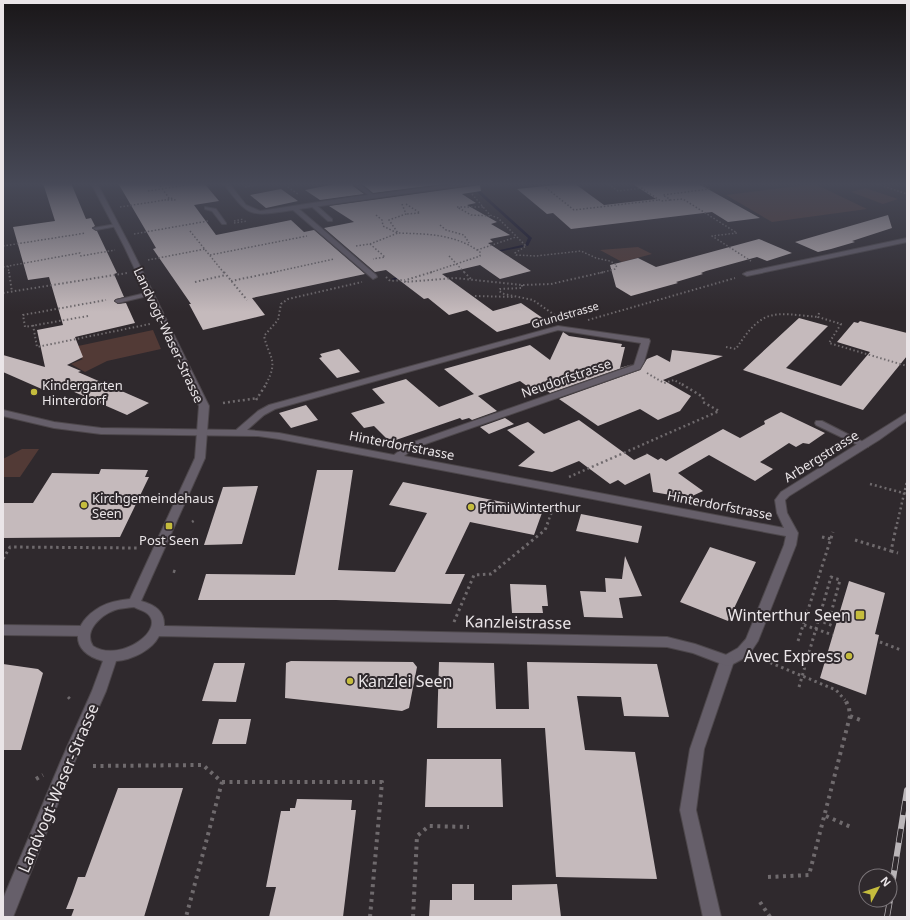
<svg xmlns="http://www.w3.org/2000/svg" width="910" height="920" font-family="'Noto Sans',sans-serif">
	<rect width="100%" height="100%" fill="#2f292d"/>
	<!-- green -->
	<path fill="#523a36" d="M815 184 867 209 772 222 726 195Z
		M865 188 898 199 883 204 851 192Z
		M638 247 652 254 622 262 600 250Z
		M153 330 161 349 107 361 85 372 71 364 83 359 64 349Z
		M22 449H39L20 477H3V459Z"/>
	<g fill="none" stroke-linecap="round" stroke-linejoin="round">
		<!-- stream -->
		<path fill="#110e24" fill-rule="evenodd" d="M477 190H479L531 237 532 238 528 246 525 245 528 238 477 192Z
			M522 245 524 246 523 247 493 253 491 252Z
			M404 275H405V277L393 280 391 279Z"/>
	</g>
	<!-- building -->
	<path fill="#c5babc" d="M43 183H71L86 219 91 218 95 226 92 228 97 231 117 273 114 274 124 297 116 299 114 301 118 304 126 303 135 323 75 337 83 357 67 365 81 371 78 372 149 403 127 415 56 384 44 390 3 372V355L45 367 37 330 63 325 49 277 28 280 13 227 55 221Z
		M118 183H204L219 201 194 205 216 235 291 220 304 232 314 230 365 274 252 298 265 315 203 330 189 304H191L153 249 156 248Z
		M340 183H352L353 186 364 194 320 200 305 190Z
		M361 183H451L373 193Z
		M574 183 604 205 656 199 631 183H697L760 218 728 222 712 212 571 229 553 213 547 214 517 189Z
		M480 185 481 191 462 194 476 203 467 205 497 222 491 224 510 235 490 239 493 242 488 243 531 271 500 279 480 265 442 274 493 311 521 303 544 319 497 332 467 310 449 315 428 298 424 299 386 270 375 272 324 228 354 222 329 206Z
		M281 189 298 201 266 208 250 195Z
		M888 215 892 228 852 241 855 242 831 249 818 252 795 242Z
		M759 239 792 253 767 261 757 257 706 271 701 273 703 274 676 282 678 283 631 296 616 287 610 265 638 258 656 267Z
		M799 318 828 326 786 368 841 386 870 352 837 342 854 322 858 323 860 321 907 333V356L863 410 743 370Z
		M563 332 569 336 622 344 621 347H625L620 368 633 364 550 393 547 391 538 394 520 381 478 396 497 411 472 420 469 418 462 420 460 418 390 442 374 426 364 428 351 413 385 403 372 389 406 379 439 407 474 394 444 369 530 345 550 360Z
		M339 349 360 372 337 378 319 358 322 357 320 354Z
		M672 350 723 356 663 380 691 396 680 411 658 420 640 409 598 426 559 399 640 370 647 359 657 355 670 362Z
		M306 405 318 420 291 428 279 413Z
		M781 412 825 433 809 444 803 443 796 447 789 443 760 462 773 469 755 481 709 455 678 473 703 491 688 498 653 492 650 473 625 485 618 480 610 484 579 461 552 472 518 466 535 452 507 430 528 422 544 434 579 420 634 460 647 454 646 453 658 460 661 458 666 461 723 429 740 438 765 424 764 421Z
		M505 418 514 424 489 434 480 427Z
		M101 469 148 470 145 477H149L120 537 3 538V503H33L52 473 99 474Z
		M317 470H353L338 570 395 572 427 513 389 505 403 482 543 510 534 535 470 522 445 574H465L451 604 336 600H198L206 574 295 575Z
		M258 486 242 544 204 545 223 487Z
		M581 514 642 526 638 543 576 531Z
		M710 547 756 562 728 621 680 602Z
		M625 556 642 596 619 598 623 618 584 617 580 591 606 592 605 578 622 579Z
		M849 581 885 593 875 634 879 635 866 695 820 678Z
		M510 584 546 585 548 606H542L543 613H512Z
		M291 661 413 662 417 667 409 708 402 711 285 698 286 663Z
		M439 662 494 663 496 709H529L527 662 657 664 669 717 624 716 621 697 577 696 585 750 635 752 657 879 556 877 545 728H437Z
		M214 663H245L236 702 202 701Z
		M3 664 38 669 43 673 21 750H3Z
		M219 719H251L246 744H212Z
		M427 759H501L503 807H425Z
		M118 788H183L144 917H71L74 909H66L72 894 78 877H85Z
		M297 799 352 800 351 810H356L343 917H269L276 887H266L281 811H290V808H295Z
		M452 884H474V900H512V885L557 884 561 917H429L430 900H452Z"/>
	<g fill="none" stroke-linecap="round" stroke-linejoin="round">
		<!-- service casing -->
		<g stroke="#4d474b" stroke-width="2">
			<path id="service" d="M354 183H358L375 196 371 197 354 185Z
				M311 204H315L332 219V221H328L311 206Z
				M205 207 216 209 226 223V224H222L212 211 205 209Z
				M116 224 118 225V226L96 230 93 228Z
				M150 292 153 294 152 295 118 303 115 301 116 300Z
				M816 421H822L869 445 868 447H862L816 425 815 423Z"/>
		</g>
		<!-- minor casing -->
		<g stroke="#4d474b" stroke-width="2">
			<path id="minor" d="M223 183H229L246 205 260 211 352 197 464 183H481L299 209 376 275 377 277 373 279 293 210C250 216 250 219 223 183Z
				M907 238V242L747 276 743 274 747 272Z
				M558 326 649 339 650 341 644 362 640 369 414 448 404 456 784 528 777 513 775 500 781 492 907 413V420L879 440 789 496 785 500 787 513 798 533 796 545 758 641 748 656 733 664 704 749 696 810 721 917H703L680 810 690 749 720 661 722 657 738 648 746 639 784 545 786 536 279 439 258 436 101 434 54 428 3 416V410L54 422 101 428 236 430 258 411 269 405ZM558 330 641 343 634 365 408 444 394 455 279 433 247 430 264 415 275 409Z
				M3 625 84 626 89 628 90 631 89 634 84 636 3 635Z"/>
		</g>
		<!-- tertiary casing -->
		<g stroke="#4d474b" stroke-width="2">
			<path id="tertiary" d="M91 183H97L130 246 209 406 205 458 141 601C155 605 165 611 164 626L667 637 695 644 732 657 734 661 732 665 727 666 693 653 667 647 159 636C152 650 132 660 116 661L106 691 74 763 13 917H3V899L60 763 92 691 103 661C68 652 72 623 100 607 109 602 120 600 130 599L195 458 199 406 124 246ZM134 607C137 609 142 610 145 612 170 627 121 664 93 646 83 631 101 615 115 610 121 608 127 608 134 607Z"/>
		</g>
		<!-- path-far4 -->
		<path stroke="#6f6a6d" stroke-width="1.5" stroke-dasharray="1.5 2" stroke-linecap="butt" d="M158 183 169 198
			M282 183 298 194
			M540 183 574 210 659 200
			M611 183 608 184 618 191 643 188
			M699 183 709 189 663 195 671 200 683 199 737 233 712 236 751 261
			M874 183 907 194
			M245 187 268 183
			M641 188 661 201 671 200
			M148 191 199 183
			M472 194 490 215 498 218 526 246 515 253 516 255 536 256 581 251 596 258 610 261 617 265 615 269 600 273
			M171 198 175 200H165Z
			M402 204 406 214 389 220 398 233C428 234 455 234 480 252V256L429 273
			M406 204 420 213 406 214
			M120 207 165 200
			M483 207H457L471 215 491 216
			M376 215 382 220 383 226 397 233
			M234 221 244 219
			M234 223 247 221
			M440 225 446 230 464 235 469 243
			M190 231 224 273
			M134 234 208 221
			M370 244 385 257 373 259
			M3 246 86 233
			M356 246 370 244 398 233
			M477 250 516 237
			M210 255 307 236
			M449 256 465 273
			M148 260 205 249
			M8 266 9 273
			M3 267 80 253 81 256 115 250
			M270 273 334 259"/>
		<!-- path-far3 -->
		<path stroke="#6f6a6d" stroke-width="2" stroke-dasharray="1.5 2.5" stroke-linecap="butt" d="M9 272 12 292
			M224 272 247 300
			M432 272 406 280 405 282 455 278 522 285 551 284 604 272
			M464 272 471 279
			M386 277 390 281 405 280
			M231 281 275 272
			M195 282 226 275
			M522 285V288L500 289 499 291 504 294 533 300 556 316
			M3 293 127 273
			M475 296 514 297
			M819 313 818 317 841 324 829 343 907 366
			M88 316 25 327 23 315 106 300
			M588 320 735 278
			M33 325 37 347 150 324
			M726 347 736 349C763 307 773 313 818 317
			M647 373 664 383 674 380 681 384
			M266 384C279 360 269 358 264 336L278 320 281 304 288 299 362 282"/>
		<!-- path-far2 -->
		<path stroke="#6f6a6d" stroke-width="2.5" stroke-dasharray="2 3" stroke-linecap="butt" d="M256 400 267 383
			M223 403 258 398
			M569 477 719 411 703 402V397L680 383
			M870 484 907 494
			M192 522 195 520
			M547 524 556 502
			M897 524 907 481"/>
		<!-- path-far1 -->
		<path stroke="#6f6a6d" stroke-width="3" stroke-dasharray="2.5 3.5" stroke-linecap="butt" d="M822 537 831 539
			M855 540 891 551 897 523
			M891 551 898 553
			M3 559 10 547 137 548
			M173 571 176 572
			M818 620 833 626
			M454 622 474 575 491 574 545 530 548 523
			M804 625 833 635
			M798 641 833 532
			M880 642 901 650
			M759 658 836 690 845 700
			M799 687 831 577 840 580 830 617
			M68 697 70 699"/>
		<!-- path -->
		<path stroke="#6f6a6d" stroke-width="4" stroke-dasharray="3 4.5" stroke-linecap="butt" d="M850 716 863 721
			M93 766 203 765 222 782 186 917
			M36 779 43 775
			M222 782H382L370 917
			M826 816 853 828
			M768 877 809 875 850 716 849 708 845 699
			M760 902 770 917
			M413 917 417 836 429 826 469 827"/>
		<!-- service -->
		<use href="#service" fill="#665f6a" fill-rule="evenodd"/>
		<!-- minor -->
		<use href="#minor" fill="#665f6a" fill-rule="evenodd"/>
		<!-- tertiary -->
		<use href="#tertiary" fill="#665f6a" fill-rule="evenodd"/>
		<!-- rail casing -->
		<g stroke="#bab5b8" stroke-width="6">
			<path id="rail" d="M890 898 907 790
				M887 917 890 900"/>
		</g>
		<!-- rail -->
		<use href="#rail" stroke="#2f292d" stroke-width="4.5" stroke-dasharray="14" stroke-linecap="butt"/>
	</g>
	<!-- sky -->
	<linearGradient id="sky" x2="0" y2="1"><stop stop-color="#1a1719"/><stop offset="0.59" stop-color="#474957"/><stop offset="1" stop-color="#474957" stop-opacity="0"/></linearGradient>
	<rect width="910" height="312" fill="url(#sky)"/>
	<!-- markers -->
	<g fill="#c5bc3d" stroke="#2f292d" stroke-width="1.5">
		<circle cx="34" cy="392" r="4"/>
		<circle cx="84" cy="505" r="4"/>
		<circle cx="471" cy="507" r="4"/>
		<rect x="165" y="522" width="8" height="8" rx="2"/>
		<rect x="855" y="610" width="10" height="10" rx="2"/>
		<circle cx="849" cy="656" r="4"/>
		<circle cx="350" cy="681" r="4"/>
	</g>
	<g text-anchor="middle" stroke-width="4" stroke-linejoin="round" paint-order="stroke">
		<!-- far-street labels -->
		<g font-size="11" fill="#eae5e8" stroke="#2f292d">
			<text transform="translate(565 315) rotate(-16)" y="4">Grundstrasse</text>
		</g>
		<!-- street labels -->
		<g font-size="13" fill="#eae5e8" stroke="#2f292d">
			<text transform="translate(169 335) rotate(65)" y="5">Landvogt-Waser-Strasse</text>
			<text transform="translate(566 378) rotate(-19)" y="5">Neudorfstrasse</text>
			<text transform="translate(402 445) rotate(11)" y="5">Hinterdorfstrasse</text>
			<text transform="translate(821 456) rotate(-32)" y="5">Arbergstrasse</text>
			<text transform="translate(720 505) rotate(11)" y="5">Hinterdorfstrasse</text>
		</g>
		<!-- poi labels -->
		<g font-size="13" fill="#eae5e8" stroke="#2f292d" text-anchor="start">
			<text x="42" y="390">Kindergarten<tspan x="42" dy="15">Hinterdorf</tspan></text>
			<text x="92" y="503">Kirchgemeindehaus<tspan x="92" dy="15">Seen</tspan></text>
			<text x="479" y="512">Pfimi Winterthur</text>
			<text x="169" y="545" text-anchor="middle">Post Seen</text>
		</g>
		<!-- near-poi labels -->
		<g font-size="16" fill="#eae5e8" stroke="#2f292d" text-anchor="end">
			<text x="851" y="621">Winterthur Seen</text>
			<text x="841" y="662">Avec Express</text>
			<text x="358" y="687" text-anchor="start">Kanzlei Seen</text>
		</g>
		<!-- near-street labels -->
		<g font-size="16" fill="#eae5e8" stroke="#2f292d">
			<text transform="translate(518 622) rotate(1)" y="6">Kanzleistrasse</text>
			<text transform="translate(58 788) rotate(-67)" y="6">Landvogt-Waser-Strasse</text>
		</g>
	</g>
	<!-- border -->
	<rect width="910" height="920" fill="none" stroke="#eae5e8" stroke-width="8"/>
	<!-- north arrow -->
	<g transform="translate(878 888) rotate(50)"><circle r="19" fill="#2f292d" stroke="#7a7478"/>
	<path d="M0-3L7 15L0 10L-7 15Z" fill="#c5bc3d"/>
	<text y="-6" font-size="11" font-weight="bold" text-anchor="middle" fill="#eae5e8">N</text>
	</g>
</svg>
